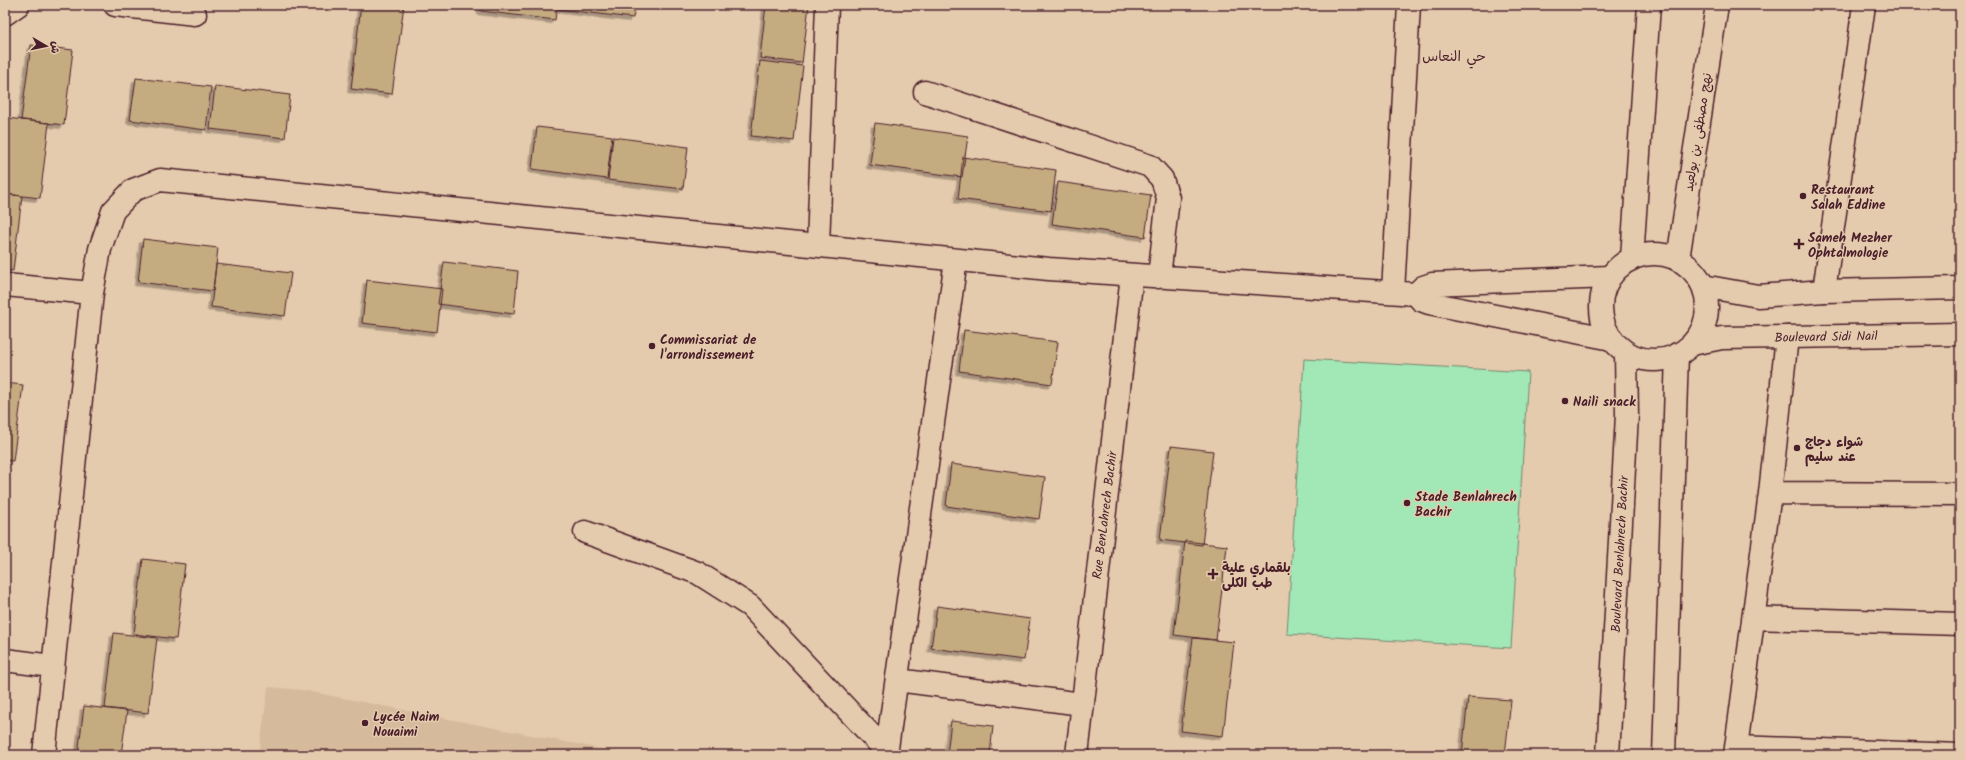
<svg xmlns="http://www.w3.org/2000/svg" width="1965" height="760" font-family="Kalam,'Playpen Sans Arabic',sans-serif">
	<defs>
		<filter id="shadow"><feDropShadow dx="-3.5" dy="3.5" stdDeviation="0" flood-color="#0004"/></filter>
	</defs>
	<rect width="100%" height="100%" fill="#e5cbad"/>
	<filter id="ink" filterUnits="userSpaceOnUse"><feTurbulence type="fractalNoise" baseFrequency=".025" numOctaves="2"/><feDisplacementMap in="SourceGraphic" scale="8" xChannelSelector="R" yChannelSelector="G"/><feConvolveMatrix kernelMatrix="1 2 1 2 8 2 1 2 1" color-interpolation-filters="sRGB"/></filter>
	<g filter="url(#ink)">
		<!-- built -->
		<path fill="#d5bb9b" d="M268 687 302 690 632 755H259Z"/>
		<!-- green -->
		<path fill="#a1e8b6" stroke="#768470" d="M1304 359 1528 372 1511 648 1287 634Z"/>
		<!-- building -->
		<path fill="#c5ac80" stroke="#4a1f2b" filter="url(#shadow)" d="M361 5H404L392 94 351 89Z
			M481 5H557L555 20 481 11Z
			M559 5H635L633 18 558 9Z
			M766 5H809L802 63 760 58Z
			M31 45 73 50 64 125 21 120Z
			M760 61 803 66 794 141 751 136Z
			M136 78 211 87 206 130 130 120Z
			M215 86 290 95 285 138 210 129Z
			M7 118 49 123 40 198 5 194V134Z
			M875 123 968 136 962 177 870 165Z
			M537 127 612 136 607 179 532 169Z
			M613 137 688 147 683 189 608 180Z
			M963 157 1056 170 1051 211 958 199Z
			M1058 182 1151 195 1145 237 1052 224Z
			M5 194 22 196 13 271 5 270Z
			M143 239 218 248 213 291 138 282Z
			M444 262 518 271 514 314 438 304Z
			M216 264 291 273 285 316 211 307Z
			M367 280 442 289 437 332 362 323Z
			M964 330 1058 342 1052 384 959 371Z
			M5 383 23 385 13 461 5 460Z
			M1171 446 1213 451 1202 545 1160 540Z
			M951 464 1045 477 1039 519 946 506Z
			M1185 541 1227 546 1216 640 1174 635Z
			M143 559 185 564 176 639 134 634Z
			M937 606 1030 619 1024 660 931 648Z
			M114 633 157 638 148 713 105 708Z
			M1193 638 1234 642 1223 736 1181 731Z
			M1468 697 1511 700 1505 755H1462Z
			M84 706 127 711 121 755H78Z
			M951 721 993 726 990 755H947Z"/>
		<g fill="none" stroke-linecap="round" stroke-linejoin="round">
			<!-- minor casing -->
			<g stroke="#4a1f2b" stroke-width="25">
				<path id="minor" d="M115 5 195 14
					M5 14 18 5
					M925 92 1150 166 1162 179 1168 198 1159 277
					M818 245 827 5
					M5 285 92 293
					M1824 291 1864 5
					M1393 292 1409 5
					M1416 294 1423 287 1432 284 1610 277
					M1770 493 1960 494
					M585 532 698 573 750 606 887 752
					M1753 618 1960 624
					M5 660 52 666
					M897 680 1082 704
					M1736 747 1960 755
					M44 755 92 293 100 249 113 211 133 190 160 180 1049 269 1416 294 1421 300 1429 303 1612 339
					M886 755 956 260
					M1077 755 1132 275
					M1735 755 1770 493 1787 337"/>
			</g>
			<!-- secondary casing -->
			<g stroke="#4a1f2b" stroke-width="25">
				<path id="secondary" d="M1601 307a53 53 0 1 1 106 0a53 53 0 1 1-106 0Z
					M1632 258 1649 5
					M1678 259 1717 5
					M1703 286 1758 296 1824 291 1960 288
					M1692 344 1722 338 1960 334
					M1608 755 1627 415 1626 352
					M1664 755 1677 354"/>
			</g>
			<!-- minor -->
			<use href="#minor" stroke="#e5cbad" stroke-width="22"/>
			<!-- secondary -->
			<use href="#secondary" stroke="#e5cbad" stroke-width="22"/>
		</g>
	</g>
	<!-- markers -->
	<g fill="#4a1f2b" stroke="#e5cbad" stroke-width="1.5">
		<circle cx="1803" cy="196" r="4"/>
		<path d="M1797 238h4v4h4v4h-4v4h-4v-4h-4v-4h4z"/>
		<circle cx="652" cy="346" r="4"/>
		<circle cx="1565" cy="401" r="4"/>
		<circle cx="1797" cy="448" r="4"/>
		<circle cx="1407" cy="503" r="4"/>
		<path d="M1211 568h4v4h4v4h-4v4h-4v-4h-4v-4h4z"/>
		<circle cx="365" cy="723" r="4"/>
	</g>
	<g text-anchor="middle" stroke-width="3" stroke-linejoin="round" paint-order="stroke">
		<!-- street labels -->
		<g font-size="13" fill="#4a1f2b" stroke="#e5cbad">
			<text transform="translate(1697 132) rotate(-81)" y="5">نهج مصطفى بن بولعيد</text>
			<text transform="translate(1826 336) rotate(-1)" y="5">Boulevard Sidi Nail</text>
			<text transform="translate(1104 515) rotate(-83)" y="5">Rue BenLahrech Bachir</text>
			<text transform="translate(1619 554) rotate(-87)" y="5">Boulevard Benlahrech Bachir</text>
		</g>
		<!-- poi labels -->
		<g font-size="13" font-weight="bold" fill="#4a1f2b" stroke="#e5cbad" text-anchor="start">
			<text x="1811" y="194">Restaurant<tspan x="1811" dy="15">Salah Eddine</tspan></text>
			<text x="1808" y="242">Sameh Mezher<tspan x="1808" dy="15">Ophtalmologie</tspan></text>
			<text x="660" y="344">Commissariat de<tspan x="660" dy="15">l'arrondissement</tspan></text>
			<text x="1573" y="406">Naili snack</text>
			<text x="1805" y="446">شواء دجاج<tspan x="1805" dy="15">عند سليم</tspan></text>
			<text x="1415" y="501">Stade Benlahrech<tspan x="1415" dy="15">Bachir</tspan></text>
			<text x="1222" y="572">بلقماري علية<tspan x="1222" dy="15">طب الكلى</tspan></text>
			<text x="373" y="721">Lycée Naim<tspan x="373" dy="15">Nouaimi</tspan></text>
		</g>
		<!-- neighbourhood labels -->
		<g font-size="14" fill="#4a1f2b" stroke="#e5cbad">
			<text x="1454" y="61">حي النعاس</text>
		</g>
	</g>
	<!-- margin -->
	<rect width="1965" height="760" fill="none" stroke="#e5cbad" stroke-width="20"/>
	<rect x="10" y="10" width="1945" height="740" fill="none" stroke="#4a1f2b" stroke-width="1.5" filter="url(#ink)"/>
	<!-- north arrow -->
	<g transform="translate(46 46) rotate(99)" stroke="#e5cbad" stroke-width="3" paint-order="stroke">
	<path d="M0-3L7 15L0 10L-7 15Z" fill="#4a1f2b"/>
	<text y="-6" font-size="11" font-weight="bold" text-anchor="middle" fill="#4a1f2b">ش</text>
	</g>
</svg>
